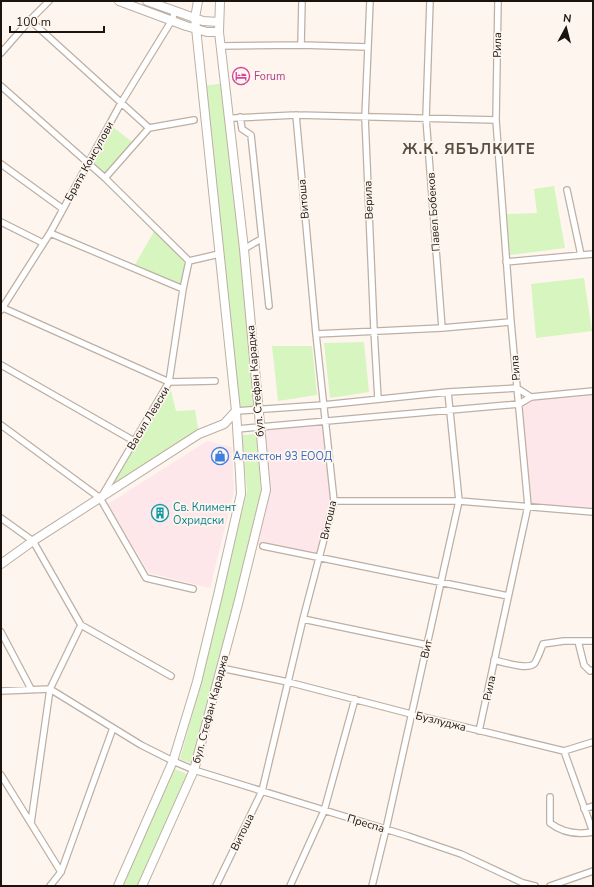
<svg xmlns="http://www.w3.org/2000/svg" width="594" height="887" font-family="'Nunito Sans',sans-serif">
	<rect width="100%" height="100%" fill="#fef6ee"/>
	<!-- education -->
	<path fill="#fde7ea" d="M593 388V512L528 506 519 404 584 389Z
		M325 422 334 501 319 557 253 544 266 490 259 427Z
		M207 441 232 447 234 492 210 588 149 573 108 504Z"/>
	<!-- green -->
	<path fill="#d6f5bf" d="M225 83 258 409 236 411 202 86Z
		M109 124 135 144 105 178 88 163Z
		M554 186 565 248 510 255 507 214 537 213 534 189Z
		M156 228 189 261 183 289 133 268Z
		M584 278 592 331 536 338 531 284Z
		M364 342 369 392 330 398 324 343Z
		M272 346H312L317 395 278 401Z
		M169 382 176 411 195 410 199 434 100 498Z
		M256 434 261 492 235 603 193 764 180 759 198 694 247 491 242 435Z
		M175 769 189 775 139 886H122Z"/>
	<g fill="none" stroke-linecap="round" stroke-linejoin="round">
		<!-- street casing -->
		<g stroke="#bdafa3" stroke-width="8">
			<path id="street" d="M370 1 365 117 374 330 378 399
				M430 1 426 118 442 328
				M30 20 149 128
				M301 45 302 1
				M220 46 301 45 368 47
				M1 53 30 20 49 1
				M1 86 105 178 189 261 219 254
				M240 117 242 129 251 135 269 306
				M234 118 296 115 496 120
				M1 164 63 209
				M105 178 149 128 194 120
				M567 190 581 255
				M1 222 43 243
				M50 233 183 289
				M244 249 261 239
				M506 262 593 254
				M1 307 169 382 215 381
				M1 310 50 233 121 103 172 20 175 11
				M316 334 442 328 511 322
				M1 365 134 441
				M236 411 323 405 448 392 517 388 531 397
				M1 425 100 498 146 578 193 589
				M237 429 519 404 531 397 593 391
				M102 496 169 382 183 289 189 261
				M334 501H459L593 512
				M1 518 33 541 81 625 171 676
				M263 546 508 596
				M303 619 427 645
				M1 632 31 689
				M578 641 584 665 590 671 593 670
				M494 660C503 662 527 670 534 664 537 661 541 649 543 644L564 641H593
				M221 668 288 682 411 714 564 751
				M1 691 50 689 141 745 173 761 194 770 408 836 461 854 523 883 535 886
				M479 731 528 506 511 322 496 120 498 1
				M564 751 593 832
				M564 751 593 742
				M1 775 61 872
				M550 797V823C563 833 577 835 593 832
				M584 809 593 806
				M31 823 50 689 81 625
				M50 886 61 872 113 728
				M216 886 262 791 303 619 334 501 316 334 296 115
				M290 886 324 811 355 699
				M372 886 386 829 459 501 448 392
				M550 886 593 871"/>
		</g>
		<!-- secondary casing -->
		<g stroke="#bdafa3" stroke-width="10">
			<path id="secondary" d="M119 1 186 26 207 32H219
				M147 1 203 21 218 22
				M1 564 33 541 199 434 224 424 236 411
				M118 886 173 761 197 682 218 595 241 494 240 473 236 411 196 28 195 18 198 1
				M142 886 194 770 239 600 266 490 244 249 219 32 220 1"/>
		</g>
		<!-- street -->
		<use href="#street" stroke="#fff" stroke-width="5.5"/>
		<!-- secondary -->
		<use href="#secondary" stroke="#fff" stroke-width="8"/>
	</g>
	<!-- icons -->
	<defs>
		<g id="hotel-ring" transform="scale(0.9)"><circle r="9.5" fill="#fef6ee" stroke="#d1479c" stroke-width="1.5"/><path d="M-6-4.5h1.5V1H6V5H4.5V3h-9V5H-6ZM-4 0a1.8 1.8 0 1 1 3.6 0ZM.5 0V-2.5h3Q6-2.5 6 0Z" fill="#d1479c"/></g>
		<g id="shop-ring" transform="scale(0.9)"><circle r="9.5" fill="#fef6ee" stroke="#3f7fe0" stroke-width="1.5"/><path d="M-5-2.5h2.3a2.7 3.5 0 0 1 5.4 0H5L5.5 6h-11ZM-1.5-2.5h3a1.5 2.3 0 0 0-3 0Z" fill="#3f7fe0"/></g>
		<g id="building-ring" transform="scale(0.9)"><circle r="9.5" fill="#fef6ee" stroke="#0f9aa8" stroke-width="1.5"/><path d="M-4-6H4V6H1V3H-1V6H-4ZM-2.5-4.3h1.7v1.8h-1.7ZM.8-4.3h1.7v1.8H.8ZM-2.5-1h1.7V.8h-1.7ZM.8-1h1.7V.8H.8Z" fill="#0f9aa8"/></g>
	</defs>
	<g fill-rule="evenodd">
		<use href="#hotel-ring" x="241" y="76"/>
		<use href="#shop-ring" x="220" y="456"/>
		<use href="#building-ring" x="160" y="513"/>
	</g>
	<g text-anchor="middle" stroke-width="3.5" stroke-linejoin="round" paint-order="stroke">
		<!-- street labels -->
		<g font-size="11" fill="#191410" stroke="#fef6ee">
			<text transform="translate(497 45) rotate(-89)" y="4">Рила</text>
			<text transform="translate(89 161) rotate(-61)" y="4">Братя Консулови</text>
			<text transform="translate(303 199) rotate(-95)" y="4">Витоша</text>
			<text transform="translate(368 200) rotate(-92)" y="4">Верила</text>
			<text transform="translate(433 212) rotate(-94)" y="4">Павел Бобеков</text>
			<text transform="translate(515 368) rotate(-95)" y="4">Рила</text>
			<text transform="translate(255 381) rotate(-95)" y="4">бул. Стефан Караджа</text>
			<text transform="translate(148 418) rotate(-59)" y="4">Васил Левски</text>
			<text transform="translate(328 520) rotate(-77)" y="4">Витоша</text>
			<text transform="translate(426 649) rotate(-77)" y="4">Вит</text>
			<text transform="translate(489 688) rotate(-78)" y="4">Рила</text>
			<text transform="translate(210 709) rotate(-75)" y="4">бул. Стефан Караджа</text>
			<text transform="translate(441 721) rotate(14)" y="4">Бузлуджа</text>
			<text transform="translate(366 823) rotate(17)" y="4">Преспа</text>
			<text transform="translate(242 832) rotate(-64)" y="4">Витоша</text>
		</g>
		<!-- hotel labels -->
		<g font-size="11" fill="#b23c85" stroke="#fef6ee" text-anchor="start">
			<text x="254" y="80">Forum</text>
		</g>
		<!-- shop labels -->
		<g font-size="11" fill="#366cbe" stroke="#fef6ee" text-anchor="start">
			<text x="233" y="460">Алекстон 93 ЕООД</text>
		</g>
		<!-- culture labels -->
		<g font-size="11" fill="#0d838f" stroke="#fef6ee" text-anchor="start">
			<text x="173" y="511">Св. Климент<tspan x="173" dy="13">Охридски</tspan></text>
		</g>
		<!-- district labels -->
		<g font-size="15" font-weight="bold" letter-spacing="1" fill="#594e43" stroke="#fef6ee">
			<text x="469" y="154">Ж.К. ЯБЪЛКИТЕ</text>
		</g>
	</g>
	<!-- border -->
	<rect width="594" height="887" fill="none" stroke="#191410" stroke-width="4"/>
	<!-- north arrow -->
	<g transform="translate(566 28) rotate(7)" stroke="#fef6ee" stroke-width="3" paint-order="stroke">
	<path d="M0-3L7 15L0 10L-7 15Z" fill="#191410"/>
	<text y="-6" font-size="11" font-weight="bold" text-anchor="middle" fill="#191410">N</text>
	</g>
	<!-- scale -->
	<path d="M10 26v6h94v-6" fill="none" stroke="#191410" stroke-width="2"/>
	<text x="16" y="26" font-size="12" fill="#191410" stroke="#fef6ee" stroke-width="3" paint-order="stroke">100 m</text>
</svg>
